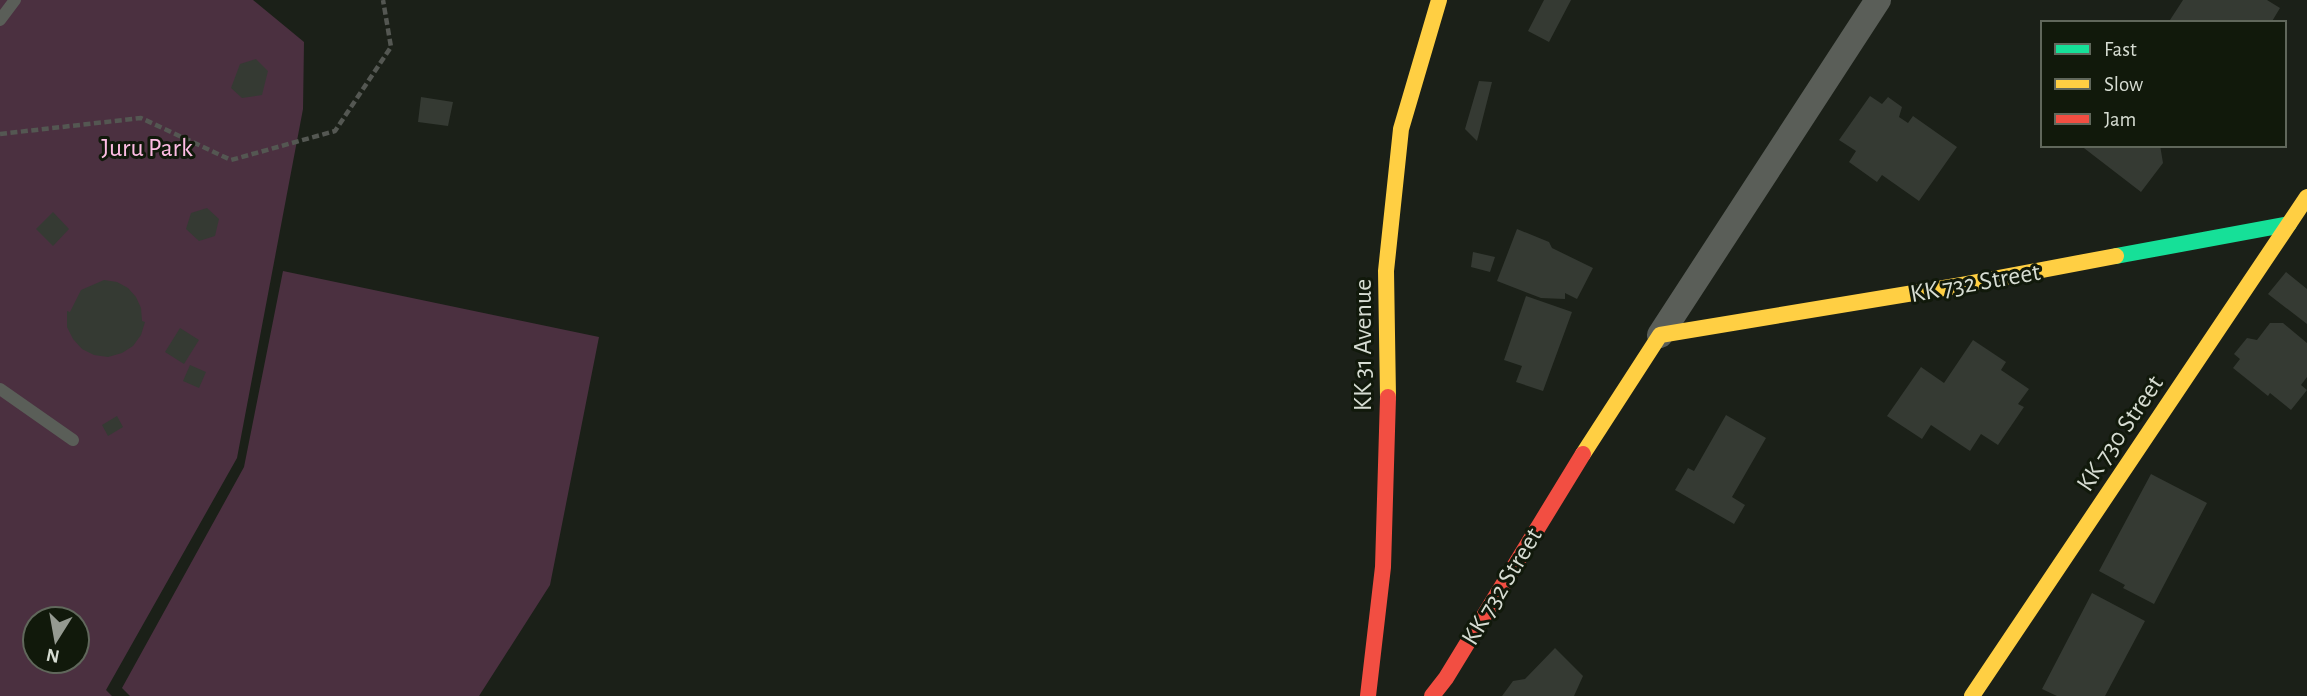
<svg xmlns="http://www.w3.org/2000/svg" width="2307" height="696" font-family="'Alegreya Sans',sans-serif">
	<rect width="100%" height="100%" fill="#1b2018"/>
	<!-- green -->
	<path fill="#4b3040" fill-rule="evenodd" d="M0 0H253L304 42 303 109 237 458 106 690 112 696H0ZM35 619H77V661H35Z
		M283 271 599 337 550 585 479 696H130L122 688 244 467Z"/>
	<!-- building -->
	<path fill="#353a33" d="M1544 0H1571L1549 42 1528 31Z
		M2183 0H2267L2280 8 2271 23H2174L2170 20Z
		M256 59 268 71 262 95 242 98 231 88 240 64Z
		M1479 81 1492 82 1477 141 1465 129Z
		M1870 96 1882 104 1888 97 1902 107 1899 117 1908 123 1913 116 1957 147 1919 201 1882 175 1877 182 1849 162 1856 151 1839 140Z
		M421 97 453 102 448 126 418 122Z
		M2080 145H2160L2163 163 2141 192Z
		M207 208 219 219 215 236 199 241 186 229 191 213Z
		M53 212 69 229 53 246 36 229Z
		M1517 229 1549 242 1552 248 1593 268 1577 299 1565 293V299L1541 298 1497 281Z
		M1473 252 1495 257 1490 272 1471 267Z
		M2286 272 2307 289V324L2268 294Z
		M104 280 117 282 128 288 136 297 141 308 142 321 145 322 141 335 133 346 122 353 108 357 94 355 82 349 73 339 67 327V311L70 312 81 290Z
		M1526 296 1572 312 1543 391 1516 382 1522 366 1504 360Z
		M2270 323H2283L2307 343V377L2301 385 2307 390 2291 410 2270 393 2268 396 2233 368 2240 359 2234 354 2247 338 2257 340Z
		M180 328 199 340 184 364 165 352Z
		M1973 340 2006 362 2001 370 2029 389 2018 404 2024 407 1998 445 1981 434 1970 451 1931 425 1922 439 1887 416 1921 367 1944 383Z
		M190 365 206 372 199 388 183 381Z
		M1726 415 1766 438 1732 497 1745 505 1734 524 1675 490 1688 468 1694 471Z
		M117 416 123 427 108 436 102 425Z
		M2151 474 2207 503 2154 604 2123 588 2125 585 2099 571Z
		M2092 593 2145 621 2105 696H2057L2042 689Z
		M1555 648 1583 676 1574 696H1502L1513 681 1525 679Z
		M41 661H69L68 665 51 670Z"/>
	<g fill="none" stroke-linecap="round" stroke-linejoin="round">
		<!-- path -->
		<path stroke="#545752" stroke-width="4.5" stroke-dasharray="7 3.5" stroke-linecap="butt" d="M0 134 141 118 231 160 335 131 391 47 383 0"/>
		<!-- lane -->
		<path stroke="#5a5e58" stroke-width="12" d="M0 20 15 0
			M0 389 73 440"/>
		<!-- street -->
		<path stroke="#5a5e58" stroke-width="26" d="M1660 335 1878 0"/>
		<!-- fast -->
		<path stroke="#16e098" stroke-width="16" d="M2116 256 2289 224"/>
		<!-- slow -->
		<path stroke="#ffcf43" stroke-width="16" d="M1388 397 1386 271 1401 129 1439 0
			M1583 454 1660 335 1962 285 2116 256
			M1972 696 2307 197"/>
		<!-- jam -->
		<path stroke="#f24e42" stroke-width="16" d="M1368 696 1383 567 1388 397
			M1432 696 1446 678 1583 454"/>
	</g>
	<g text-anchor="middle" stroke-width="6" stroke-linejoin="round" paint-order="stroke">
		<!-- park labels -->
		<g font-size="26" fill="#febce3" stroke="#11190b">
			<text x="147" y="156">Juru Park</text>
		</g>
		<!-- street labels -->
		<g font-size="26" fill="#d6dcd2" stroke="#11190b">
			<text transform="translate(1975 282) rotate(-10)" y="9">KK 732 Street</text>
			<text transform="translate(1362 345) rotate(-90)" y="9">KK 31 Avenue</text>
			<text transform="translate(2119 433) rotate(-56)" y="9">KK 730 Street</text>
			<text transform="translate(1501 586) rotate(-59)" y="9">KK 732 Street</text>
		</g>
	</g>
	<!-- legend -->
	<rect x="2041" y="21" width="245" height="126" fill="#11190b" stroke="#60675b" stroke-width="2"/>
	<rect x="2055" y="44" width="35" height="10" fill="#16e098" stroke="#60675b" stroke-width="2"/>
	<text x="2104" y="56" font-size="21" fill="#d6dcd2">Fast</text>
	<rect x="2055" y="79" width="35" height="10" fill="#ffcf43" stroke="#60675b" stroke-width="2"/>
	<text x="2104" y="91" font-size="21" fill="#d6dcd2">Slow</text>
	<rect x="2055" y="114" width="35" height="10" fill="#f24e42" stroke="#60675b" stroke-width="2"/>
	<text x="2104" y="126" font-size="21" fill="#d6dcd2">Jam</text>
	<!-- north arrow -->
	<g transform="translate(56 640) rotate(191)"><circle r="33" fill="#11190b" stroke="#60675b" stroke-width="2"/>
	<path d="M0-5L12 26L0 18L-12 26Z" fill="#959a91"/>
	<text y="-10" font-size="19" font-weight="bold" text-anchor="middle" fill="#d6dcd2">N</text>
	</g>
</svg>
